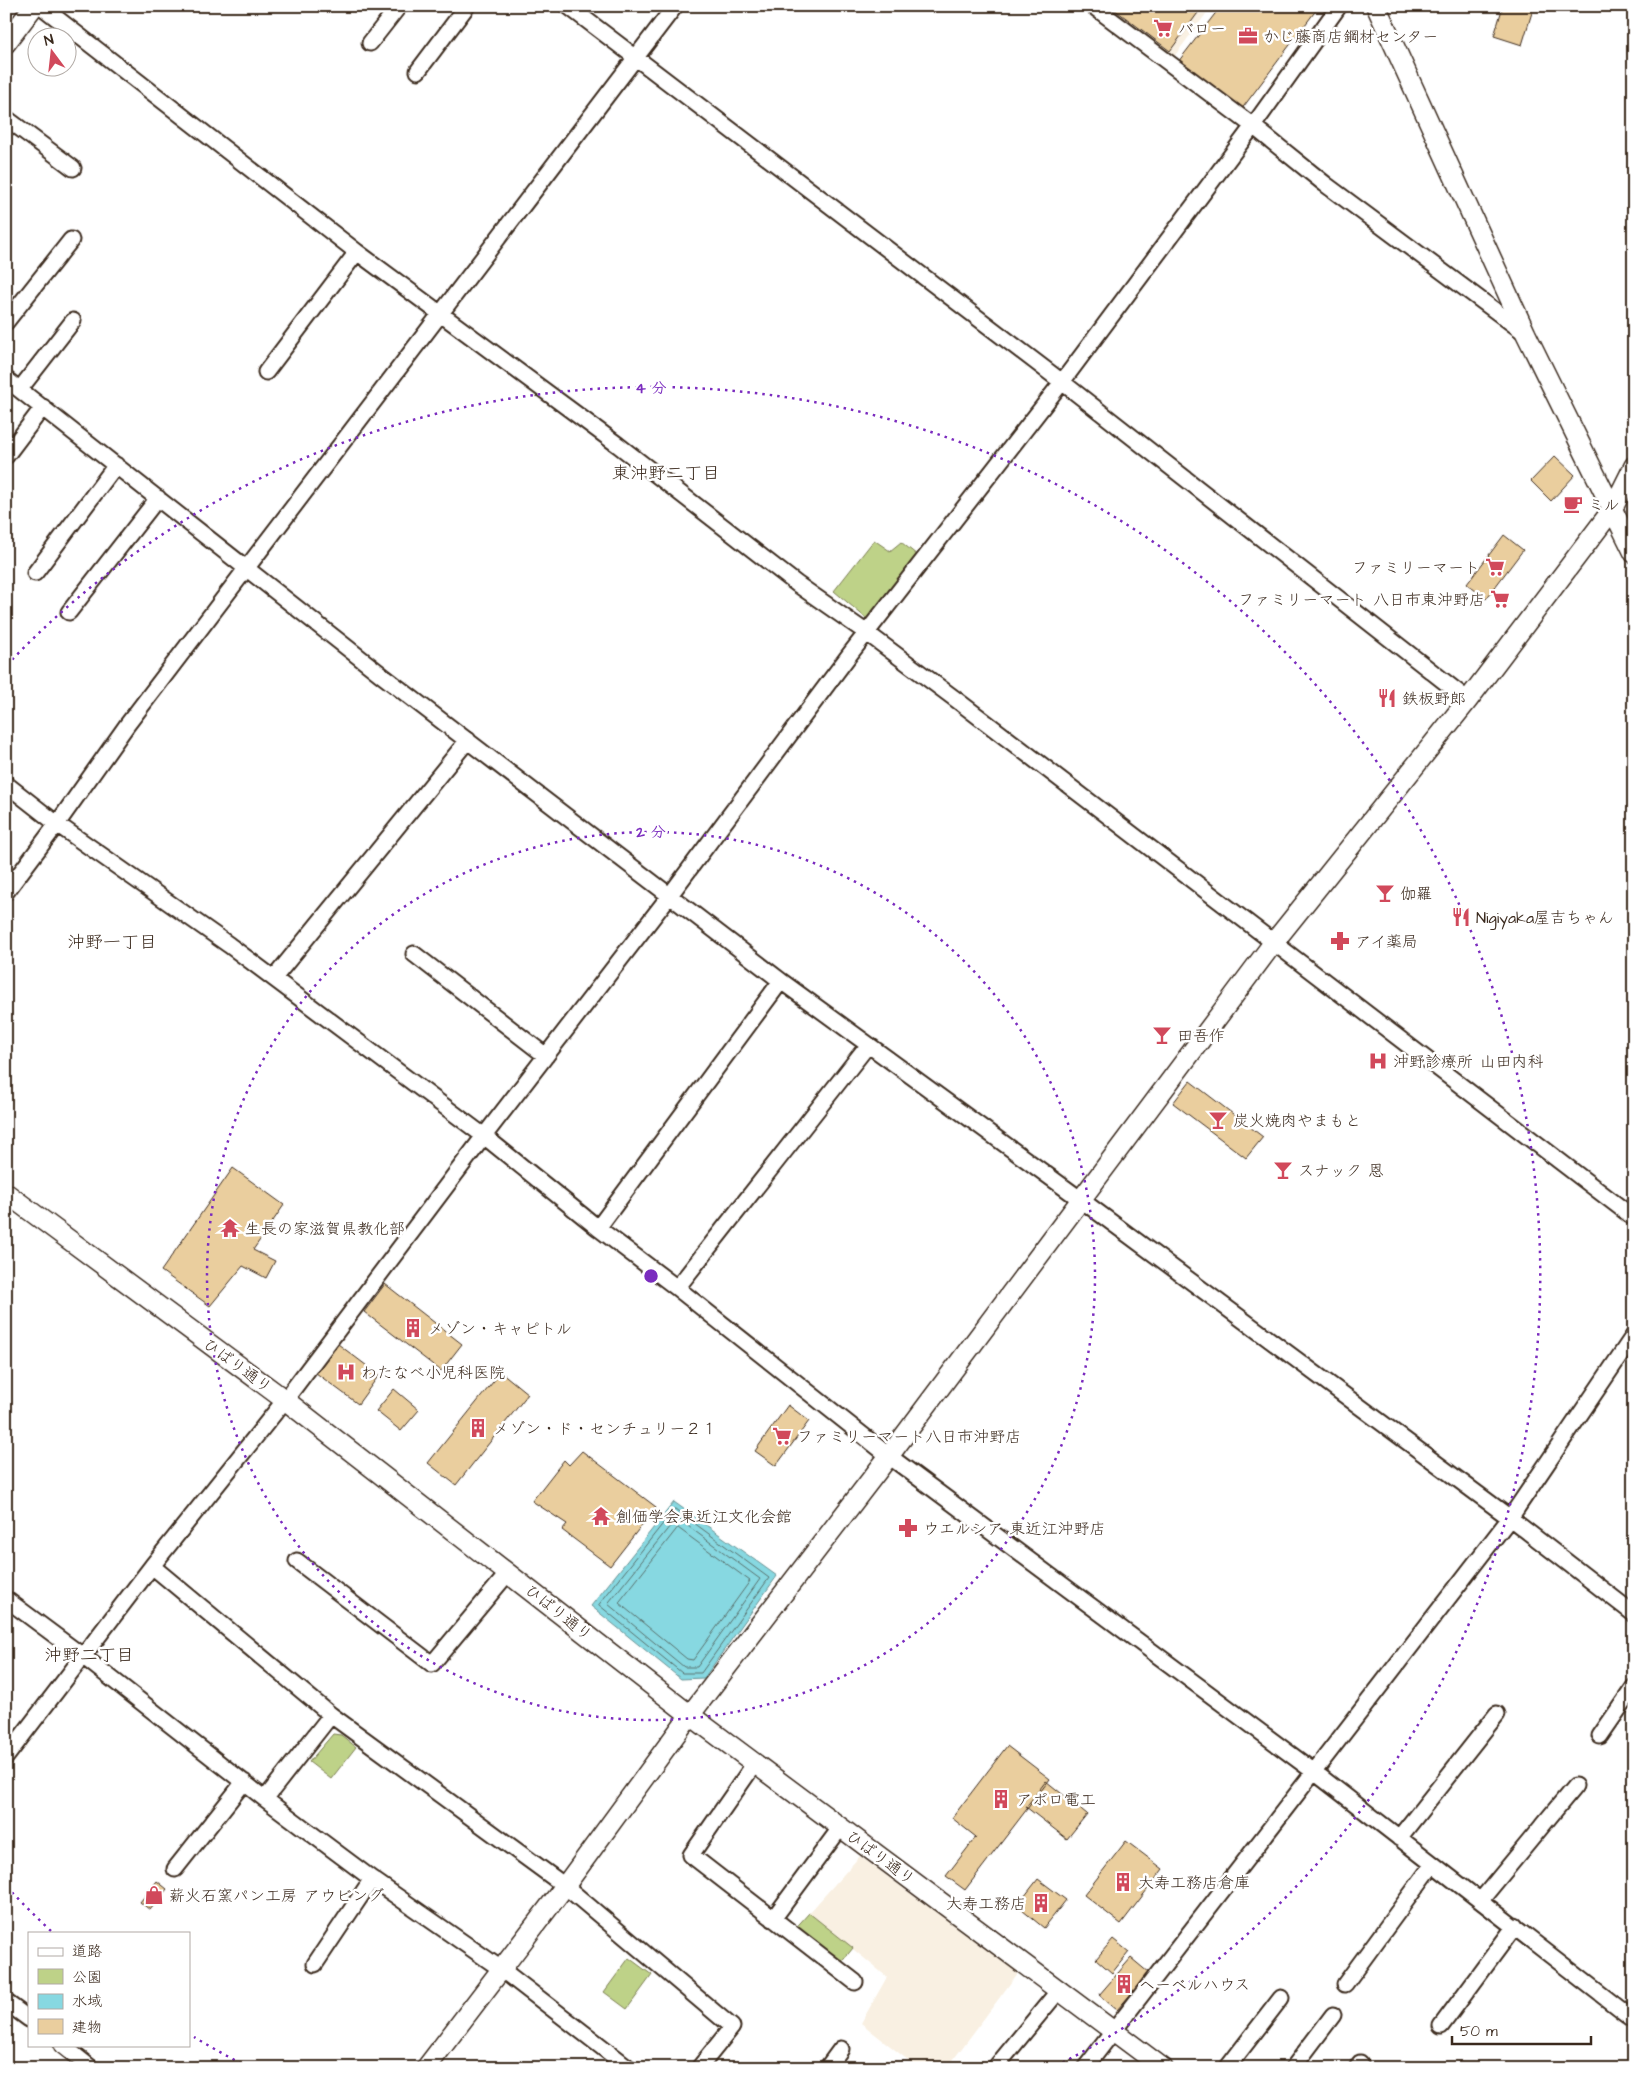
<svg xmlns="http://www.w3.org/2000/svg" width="1640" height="2074" font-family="'Architects Daughter','Klee One',sans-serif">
	<rect width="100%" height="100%" fill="#fff"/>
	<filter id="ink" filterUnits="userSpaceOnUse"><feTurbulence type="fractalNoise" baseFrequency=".02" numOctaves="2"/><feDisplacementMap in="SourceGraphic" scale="10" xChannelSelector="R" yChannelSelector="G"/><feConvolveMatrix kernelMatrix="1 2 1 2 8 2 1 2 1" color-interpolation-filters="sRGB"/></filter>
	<g filter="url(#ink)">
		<!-- built -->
		<path fill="#f9f0e2" d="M1104 6H1212L1173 58Z
			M860 1856 1018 1973 947 2068H918L861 2023 887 1977 809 1913Z"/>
		<!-- green -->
		<path fill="#bed288" stroke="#7c7e53" d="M874 540 890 551 901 542 917 555 867 619 834 591Z
			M333 1734 341 1735 356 1747 331 1779 309 1762Z
			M809 1913 853 1948 840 1964 792 1932Z
			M629 1958 652 1975 627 2009 604 1992Z"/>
		<!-- water -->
		<path fill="#87d8e1" stroke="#699293" d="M674 1502 777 1576 704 1678 681 1679 591 1606Z"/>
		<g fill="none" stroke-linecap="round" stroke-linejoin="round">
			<!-- shore -->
			<path stroke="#59706c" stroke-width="1" d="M675 1509 769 1578 701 1673H682L599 1605Z
				M677 1518 760 1579 697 1667H684L608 1604Z
				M678 1528 750 1581 693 1660 687 1659 619 1603Z"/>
		</g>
		<!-- building -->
		<path fill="#eace9e" stroke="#3b2a1e" d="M1110 6H1203L1170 51Z
			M1221 6H1313L1317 9 1241 110 1178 62Z
			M1503 6H1534L1522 45 1494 36Z
			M1555 456 1575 475 1551 501 1531 481Z
			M1504 535 1523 550 1486 599 1467 584Z
			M1190 1081 1263 1137 1246 1158 1173 1103Z
			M233 1168 284 1205 253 1250 275 1261 266 1278 243 1266 210 1306 161 1271Z
			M385 1284 462 1344 441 1371 364 1312Z
			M338 1344 379 1375 358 1404 316 1373Z
			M501 1372 528 1394 456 1485 428 1463Z
			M394 1389 419 1410 401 1431 376 1411Z
			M788 1405 809 1421 776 1466 755 1451Z
			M582 1451 656 1507 610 1566 562 1530 567 1524 532 1501 564 1460 569 1465Z
			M1007 1746 1050 1779 965 1890 946 1876 976 1837 952 1818Z
			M1046 1781 1087 1814 1067 1839 1026 1807Z
			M1126 1841 1163 1869 1121 1924 1084 1895Z
			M1038 1879 1066 1900 1044 1928 1017 1906Z
			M157 1881 167 1889 150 1910 140 1902Z
			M1113 1939 1129 1952 1112 1973 1096 1959Z
			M1131 1958 1149 1973 1117 2010 1099 1995Z"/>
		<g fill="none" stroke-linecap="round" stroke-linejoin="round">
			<!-- minor casing -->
			<g stroke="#3b2a1e" stroke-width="19">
				<path id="minor" d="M41 6 357 252 618 445 797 584 867 633 958 701 1634 1218
					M568 6 1062 382 1468 700
					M1093 6 1253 126 1325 184 1525 333
					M370 43 399 6
					M418 71 467 6
					M6 118 73 168
					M6 322 71 240
					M266 372 357 252
					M6 379 383 676 781 981 1080 1199 1510 1518 1634 1614
					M20 389 73 321
					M6 456 43 407
					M35 573 116 465
					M69 612 158 498
					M6 784 57 824 229 945 484 1136 598 1228 677 1288 889 1456 1313 1771 1634 2020
					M6 892 57 824 127 725 675 6
					M414 954 546 1056
					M274 978 468 740
					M598 1228 781 981
					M677 1288 868 1045
					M297 1561 432 1664 508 1573
					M152 1566 331 1715 565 1886 732 2027 699 2068
					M6 1599 84 1657 265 1799 372 1879 501 1969 629 2068
					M1600 1736 1634 1687
					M6 1757 152 1566 285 1400 484 1136 670 895 850 654 1062 382 1253 126 1339 6
					M755 1763 691 1855 855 1982
					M265 1799 331 1715
					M1399 1838 1497 1714
					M175 1869 244 1782
					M1481 1900 1575 1786
					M773 1919 841 1827
					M315 1964 372 1879
					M1345 1984 1433 1864
					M6 2002 29 2019
					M1441 2026 1515 1926
					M62 2045 91 2068
					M827 2068 841 2049
					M995 2068 1060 1989
					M1085 2068 1510 1518 1634 1335
					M1227 2068 1281 1998
					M1293 2068 1333 2015
					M1357 2068 1360 2063"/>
			</g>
			<!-- tertiary casing -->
			<g stroke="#3b2a1e" stroke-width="22">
				<path id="tertiary" d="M1376 6 1526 334 1634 553
					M6 43 34 6
					M6 1193 285 1400 690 1715 1163 2068
					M426 2068 565 1886 690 1715 889 1456 1274 942 1468 700 1612 510 1634 466"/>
			</g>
			<!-- minor -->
			<use href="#minor" stroke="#fff" stroke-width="15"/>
			<!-- tertiary -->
			<use href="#tertiary" stroke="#fff" stroke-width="19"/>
		</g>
	</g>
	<!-- distance rings -->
	<g fill="none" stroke="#7b2cbf" stroke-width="2.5" stroke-dasharray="2.5 5">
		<circle cx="651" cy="1276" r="444"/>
		<path d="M248 2067A888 888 0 0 1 194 2037M51 1931A888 888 0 0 1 7 1887M7 665A888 888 0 1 1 1054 2067"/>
	</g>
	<!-- icons -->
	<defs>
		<g id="supermarket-bare" transform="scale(1.5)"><path d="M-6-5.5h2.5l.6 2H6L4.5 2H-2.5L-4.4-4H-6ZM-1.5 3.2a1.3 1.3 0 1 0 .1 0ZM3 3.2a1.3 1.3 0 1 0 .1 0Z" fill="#d1495b" stroke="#fff" stroke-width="2.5" paint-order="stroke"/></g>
		<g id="office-bare" transform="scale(1.5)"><path d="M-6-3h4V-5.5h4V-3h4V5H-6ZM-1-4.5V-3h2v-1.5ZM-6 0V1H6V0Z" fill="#d1495b" stroke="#fff" stroke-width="2.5" paint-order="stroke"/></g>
		<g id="cafe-bare" transform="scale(1.5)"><path d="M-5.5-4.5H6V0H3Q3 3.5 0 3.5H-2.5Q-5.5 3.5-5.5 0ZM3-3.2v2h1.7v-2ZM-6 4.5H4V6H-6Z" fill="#d1495b" stroke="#fff" stroke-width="2.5" paint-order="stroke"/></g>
		<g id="restaurant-bare" transform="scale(1.5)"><path d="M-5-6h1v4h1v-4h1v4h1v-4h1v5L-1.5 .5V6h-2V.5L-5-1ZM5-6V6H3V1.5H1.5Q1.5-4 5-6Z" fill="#d1495b" stroke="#fff" stroke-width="2.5" paint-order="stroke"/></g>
		<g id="bar-bare" transform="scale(1.5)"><path d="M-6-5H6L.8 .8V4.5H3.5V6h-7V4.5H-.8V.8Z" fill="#d1495b" stroke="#fff" stroke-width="2.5" paint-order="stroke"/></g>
		<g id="pharmacy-bare" transform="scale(1.5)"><path d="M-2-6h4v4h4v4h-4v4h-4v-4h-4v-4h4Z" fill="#d1495b" stroke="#fff" stroke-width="2.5" paint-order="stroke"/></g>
		<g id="hospital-bare" transform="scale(1.5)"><path d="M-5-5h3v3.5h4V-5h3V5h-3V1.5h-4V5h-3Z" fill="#d1495b" stroke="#fff" stroke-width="2.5" paint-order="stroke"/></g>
		<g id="temple-bare" transform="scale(1.5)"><path d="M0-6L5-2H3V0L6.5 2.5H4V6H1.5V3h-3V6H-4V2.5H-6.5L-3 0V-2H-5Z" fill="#d1495b" stroke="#fff" stroke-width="2.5" paint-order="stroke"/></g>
		<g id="building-bare" transform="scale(1.5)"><path d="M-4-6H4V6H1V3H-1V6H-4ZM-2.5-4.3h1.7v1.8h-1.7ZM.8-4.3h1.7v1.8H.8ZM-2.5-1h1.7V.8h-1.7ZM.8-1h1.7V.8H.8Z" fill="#d1495b" stroke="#fff" stroke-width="2.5" paint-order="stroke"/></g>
		<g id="shop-bare" transform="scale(1.5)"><path d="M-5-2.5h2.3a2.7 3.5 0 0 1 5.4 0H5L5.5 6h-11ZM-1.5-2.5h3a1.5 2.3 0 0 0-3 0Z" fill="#d1495b" stroke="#fff" stroke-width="2.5" paint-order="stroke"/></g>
	</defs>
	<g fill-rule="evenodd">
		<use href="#supermarket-bare" x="1163" y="28"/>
		<use href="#office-bare" x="1248" y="36"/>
		<use href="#cafe-bare" x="1573" y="504"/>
		<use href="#supermarket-bare" x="1495" y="567"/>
		<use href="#supermarket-bare" x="1500" y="599"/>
		<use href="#restaurant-bare" x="1387" y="698"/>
		<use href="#bar-bare" x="1385" y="893"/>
		<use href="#restaurant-bare" x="1461" y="917"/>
		<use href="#pharmacy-bare" x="1340" y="941"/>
		<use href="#bar-bare" x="1162" y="1035"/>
		<use href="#hospital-bare" x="1378" y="1061"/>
		<use href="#bar-bare" x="1218" y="1120"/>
		<use href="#bar-bare" x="1283" y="1170"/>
		<use href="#temple-bare" x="230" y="1228"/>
		<use href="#building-bare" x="413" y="1328"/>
		<use href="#hospital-bare" x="346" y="1372"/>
		<use href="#building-bare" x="478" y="1428"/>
		<use href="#supermarket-bare" x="782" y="1436"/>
		<use href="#temple-bare" x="601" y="1516"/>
		<use href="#pharmacy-bare" x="908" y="1528"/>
		<use href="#building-bare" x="1001" y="1799"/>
		<use href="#building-bare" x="1123" y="1882"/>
		<use href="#shop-bare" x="154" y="1895"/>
		<use href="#building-bare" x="1041" y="1903"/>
		<use href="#building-bare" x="1124" y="1984"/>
	</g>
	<g text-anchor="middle" stroke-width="5" stroke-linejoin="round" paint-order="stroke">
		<!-- poi labels -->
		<g font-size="16" fill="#3b2a1e" stroke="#fff" text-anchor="start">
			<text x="1178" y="34">バロー</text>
			<text x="1263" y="42">かじ藤商店鋼材センター</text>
			<text x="1588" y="510">ミル</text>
			<text x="1480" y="573" text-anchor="end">ファミリーマート</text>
			<text x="1485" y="605" text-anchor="end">ファミリーマート 八日市東沖野店</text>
			<text x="1402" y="704">鉄板野郎</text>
			<text x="1400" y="899">伽羅</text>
			<text x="1476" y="923">Nigiyaka屋吉ちゃん</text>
			<text x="1355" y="947">アイ薬局</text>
			<text x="1177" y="1041">田吾作</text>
			<text x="1393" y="1067">沖野診療所 山田内科</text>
			<text x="1233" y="1126">炭火焼肉やまもと</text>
			<text x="1298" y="1176">スナック 恩</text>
			<text x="245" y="1234">生長の家滋賀県教化部</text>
			<text x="428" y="1334">メゾン・キャピトル</text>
			<text x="361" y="1378">わたなべ小児科医院</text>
			<text x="493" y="1434">メゾン・ド・センチュリー２１</text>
			<text x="797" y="1442">ファミリーマート八日市沖野店</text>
			<text x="616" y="1522">創価学会東近江文化会館</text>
			<text x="923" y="1534">ウエルシア 東近江沖野店</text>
			<text x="1016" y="1805">アポロ電工</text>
			<text x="1138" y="1888">大寿工務店倉庫</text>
			<text x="169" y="1901">薪火石窯パン工房 アウビング</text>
			<text x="1026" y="1909" text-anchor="end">大寿工務店</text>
			<text x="1139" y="1990">ヘーベルハウス</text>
		</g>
		<!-- street labels -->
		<g font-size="16" fill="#3b2a1e" stroke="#fff">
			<text transform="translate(238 1365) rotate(36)" y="6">ひばり通り</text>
			<text transform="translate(559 1612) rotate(38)" y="6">ひばり通り</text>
			<text transform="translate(881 1857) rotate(36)" y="6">ひばり通り</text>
		</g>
		<!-- neighbourhood labels -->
		<g font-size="18" fill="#3b2a1e" stroke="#fff">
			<text x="666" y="479">東沖野二丁目</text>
			<text x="112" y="948">沖野一丁目</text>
			<text x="89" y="1661">沖野二丁目</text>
		</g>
	</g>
	<circle cx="651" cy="1276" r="8" fill="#7b2cbf" stroke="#fff" stroke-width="2.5"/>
	<g font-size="15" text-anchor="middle" font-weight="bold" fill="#7b2cbf" stroke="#fff" stroke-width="5" stroke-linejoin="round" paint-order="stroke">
		<text x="651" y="393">4 分</text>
		<text x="651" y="837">2 分</text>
	</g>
	<!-- margin -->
	<rect width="1640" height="2074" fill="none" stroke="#fff" stroke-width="25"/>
	<rect x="12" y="12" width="1615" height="2049" fill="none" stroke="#3b2a1e" stroke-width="2" filter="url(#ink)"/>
	<!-- legend -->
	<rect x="28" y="1932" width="162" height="115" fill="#ffffff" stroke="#b1aaa5"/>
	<rect x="38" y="1948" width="25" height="8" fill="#ffffff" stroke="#b1aaa5"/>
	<text x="72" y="1956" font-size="15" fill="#3b2a1e">道路</text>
	<rect x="38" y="1969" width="25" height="15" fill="#bed288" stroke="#b1aaa5"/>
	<text x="72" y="1982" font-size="15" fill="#3b2a1e">公園</text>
	<rect x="38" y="1994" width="25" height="15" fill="#87d8e1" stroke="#b1aaa5"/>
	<text x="72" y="2006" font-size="15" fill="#3b2a1e">水域</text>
	<rect x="38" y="2019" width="25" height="15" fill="#eace9e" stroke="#b1aaa5"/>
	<text x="72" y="2032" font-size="15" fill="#3b2a1e">建物</text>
	<!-- north arrow -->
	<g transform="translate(52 52) rotate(345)"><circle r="24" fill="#ffffff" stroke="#b1aaa5"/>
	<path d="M0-4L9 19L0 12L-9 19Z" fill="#d1495b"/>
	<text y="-8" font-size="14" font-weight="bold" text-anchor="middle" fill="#3b2a1e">N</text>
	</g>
	<!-- scale -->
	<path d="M1452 2036v8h139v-8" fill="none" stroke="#3b2a1e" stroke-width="2.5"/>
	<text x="1460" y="2036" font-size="15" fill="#3b2a1e" stroke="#ffffff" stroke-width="4" paint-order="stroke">50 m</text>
</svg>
